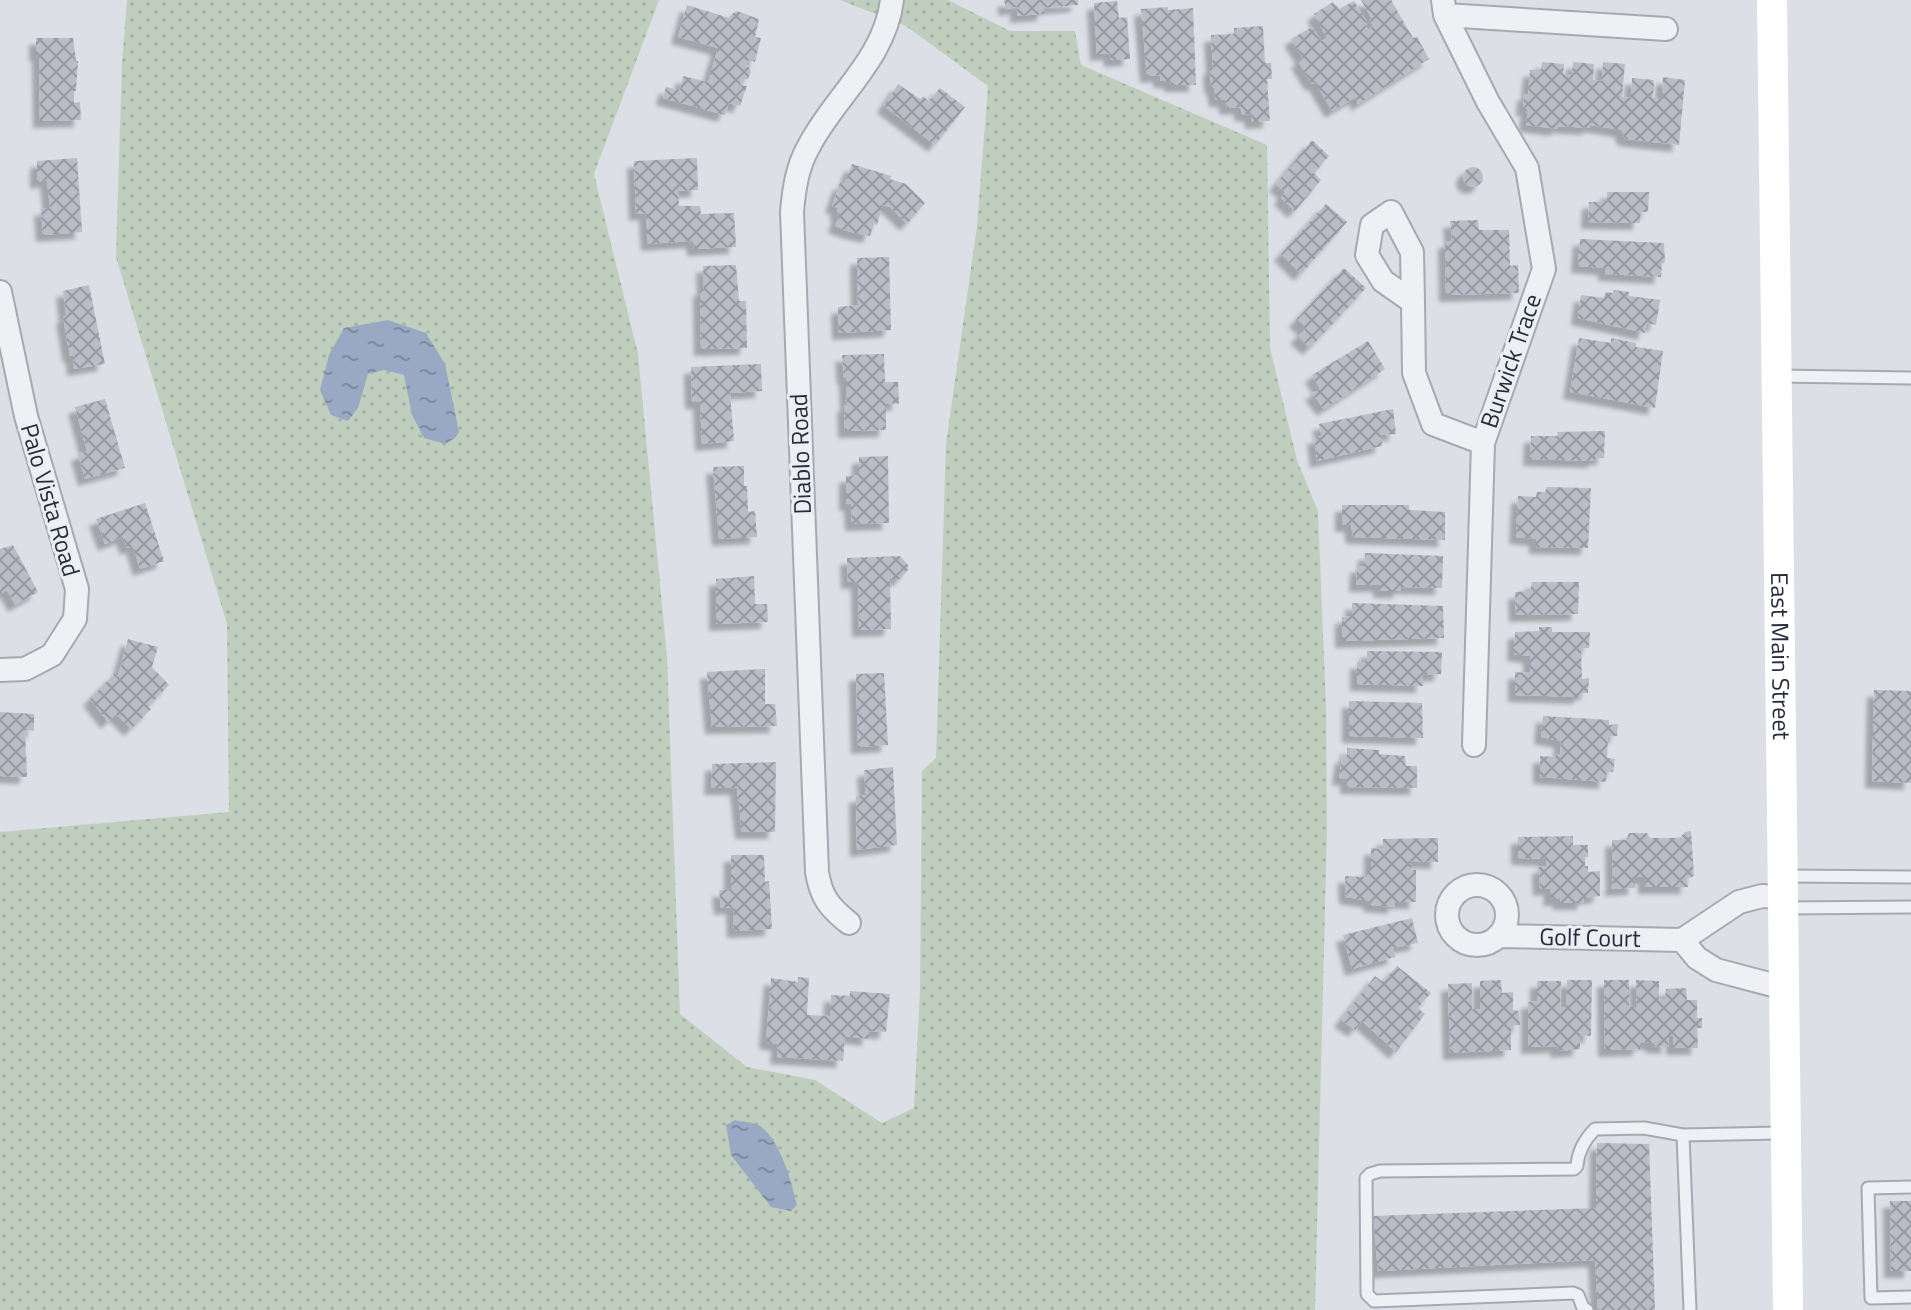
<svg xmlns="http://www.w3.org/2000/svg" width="1911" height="1310" font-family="'Titillium Web',sans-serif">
	<defs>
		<pattern id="grass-dots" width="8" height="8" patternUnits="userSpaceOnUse" patternTransform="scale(2)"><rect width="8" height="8" fill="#c0cebe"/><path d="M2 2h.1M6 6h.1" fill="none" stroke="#a5b1a4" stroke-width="1.8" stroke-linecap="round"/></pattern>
		<pattern id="water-ripples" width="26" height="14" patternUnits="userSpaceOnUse" patternTransform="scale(2)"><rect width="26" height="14" fill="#99a9c3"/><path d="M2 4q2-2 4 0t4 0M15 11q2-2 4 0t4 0" fill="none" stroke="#7d8a9f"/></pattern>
		<pattern id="building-cross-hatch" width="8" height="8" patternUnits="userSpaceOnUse" patternTransform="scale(2)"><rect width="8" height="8" fill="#babdc7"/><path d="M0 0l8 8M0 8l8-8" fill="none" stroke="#979aa3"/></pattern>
		<filter id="shadow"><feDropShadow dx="-7" dy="7" stdDeviation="2" flood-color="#0004"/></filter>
	</defs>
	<rect width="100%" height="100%" fill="#dcdfe5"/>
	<!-- grass -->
	<path fill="url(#grass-dots)" d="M127 0H659L594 174 638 354 667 657 680 1014 747 1067 815 1080 882 1123 914 1108 920 990 922 771 936 758 946 444 977 226 988 86 906 26 840 0H948L1010 31H1075L1081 65 1267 145 1270 348 1297 460 1318 511 1326 708 1327 826 1315 1310H0V832L229 812 227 624 116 257 122 62Z"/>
	<!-- water -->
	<path fill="url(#water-ripples)" d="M388 320 426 333 445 364 459 432 455 438 445 444 424 438 412 415 404 375 384 370 368 374 358 408 348 421 331 415 320 390 329 355 344 328Z
		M735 1120C743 1122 753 1122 760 1126 781 1141 791 1181 797 1205L791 1211 771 1207 731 1155 726 1125Z"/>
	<!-- building -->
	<path fill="url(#building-cross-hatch)" filter="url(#shadow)" d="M1004 0H1078V5L1044 8V14L1017 16V7L1006 9Z
		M1361 0H1391L1413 38 1417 37 1429 59 1358 104 1356 97 1332 111 1315 82 1312 84 1298 61 1303 58 1291 39 1312 27 1321 41 1327 38 1314 14 1333 2 1339 9 1354 1 1367 22 1365 23 1368 30 1373 26 1370 20 1372 19Z
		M1117 1 1119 18 1127 17 1130 59 1111 60 1110 53 1097 54 1094 3Z
		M687 5 729 18 732 14 737 11 759 19 755 37 761 38 755 62 748 60 746 66 749 67 751 72 748 79 742 80 740 85 747 86 740 106 729 103 725 115 663 98 666 87 680 90 683 76 708 82 718 48 678 37Z
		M1168 7V10L1193 8 1196 85H1171L1170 81H1160V75L1147 76 1141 9Z
		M1263 26 1265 63H1271L1272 79H1267L1270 121 1252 122 1251 115 1242 114 1240 107 1227 108 1225 100H1216L1214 88 1211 85 1210 68H1213L1211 35 1234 34V28Z
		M36 38H73L76 61H78L76 91H74V103L80 102 81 120 40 121 39 54H36Z
		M1542 62 1564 64 1563 74 1572 75 1573 62 1594 64 1593 80 1602 81 1603 62 1625 64 1622 97 1631 98 1632 78 1654 80 1653 98H1662L1663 77 1685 80 1679 145 1625 139 1621 130 1590 125 1589 128 1558 126V129L1526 125 1528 109H1523L1524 94H1528L1530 70H1541Z
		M898 84 920 99 923 96 929 101 940 88 965 107 935 145 884 106Z
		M1312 140 1329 156 1314 173 1321 180 1295 211 1281 198 1285 192 1276 184Z
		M77 158 82 232 43 235 41 209 50 208 47 180 37 182V161Z
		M697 158 698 190 678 191 679 206H700L701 214 734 213 736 247 694 249 693 241 648 244 646 213 636 214 634 161Z
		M852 164 891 176 890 179 906 184 925 203 907 224 890 207 883 205 877 225 874 224 870 236 851 232 835 226 839 214 836 213 838 208 832 206 840 183 844 184Z
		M1463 177a10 10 0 1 1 20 0a10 10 0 1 1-20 0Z
		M1607 192H1649L1648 212H1640V223L1588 222 1589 202 1607 201Z
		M1326 204 1347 222 1301 274 1281 254Z
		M1478 220 1479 230H1509L1510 266 1518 265 1519 293 1446 295 1445 241H1452L1450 221Z
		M1580 239 1664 243 1665 262 1662 264 1661 277 1605 274V268L1578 266Z
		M889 257 891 330 839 333 838 307 858 305 857 258Z
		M736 265 739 301H746L747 348 701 349 700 289H704L703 266Z
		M1344 268 1366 288 1310 348 1297 337 1305 329 1296 320Z
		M89 285 105 364 74 369 73 356H70L63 317 66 316 63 291Z
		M1614 290 1629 292V296L1660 300 1656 325 1647 323 1645 333 1578 318 1581 295 1604 298 1606 292 1613 293Z
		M1579 338 1611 343V338L1636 343V347L1663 351 1655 408 1570 392Z
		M1368 341 1385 369 1324 409 1312 393 1320 389 1312 375Z
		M884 354 885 382H898L899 404 886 403V430L845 431 844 405H847L846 377 844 378 842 355Z
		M761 364 762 391 730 393 734 441 702 444 700 402H692L691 367Z
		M105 399 125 468 85 479 78 454 87 451 75 407Z
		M1393 409 1396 434 1381 435 1382 446 1317 461 1314 437 1322 436 1319 424Z
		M1605 431 1604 458H1596L1595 461 1530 459 1531 436H1558L1557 432Z
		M888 456 889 523 852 524 851 504H846V476L859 475V457Z
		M744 466V486H747L748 512 755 511 757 537 719 539 713 467Z
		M1547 487 1591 488 1588 548 1536 547V539L1516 537 1518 496 1536 497 1537 492H1545Z
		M145 503 164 561 140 569 133 546 127 548 123 537 105 544 96 519Z
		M1342 505H1409V510L1445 512V540L1353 537 1351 525H1342Z
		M13 545 38 592 15 605 7 590 0 594V549Z
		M1365 553 1443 556 1442 588 1401 587 1400 591H1380V585H1356L1357 566H1364Z
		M900 556 908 565V570L900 579H890L891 629 859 630 858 582H848L847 558Z
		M754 576 755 604H767L768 622 716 624V579Z
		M1532 582H1579L1578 614 1516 615 1515 592 1530 591Z
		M1352 603 1443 606 1444 638 1342 641V617L1352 616Z
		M1539 627H1552V632H1590L1589 648H1581L1582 679 1589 678 1588 693H1582L1580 697 1515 695V672L1530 673V656L1514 654 1515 632 1539 631Z
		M128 639 158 647 152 667 169 685 148 707 151 709 131 729 116 714 108 722 90 699 115 673 117 677 118 675Z
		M1367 651 1442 652 1441 674 1423 675V686L1357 684V662H1367Z
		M765 669V704H775L777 726 712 727 707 672Z
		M884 673 888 745 858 747 856 674Z
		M1874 690 1911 691V783L1872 781Z
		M1349 701 1422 703 1423 738 1349 736Z
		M0 712 34 714V731L25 730 27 777 0 776Z
		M1543 716 1609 720V725L1618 724 1617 736 1608 737 1607 758 1615 759 1613 772H1606V782L1540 777V756L1556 757V754L1560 755 1561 741 1541 737Z
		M1347 748 1379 750V754L1405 756 1406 766H1417V788L1347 787V778L1339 779 1342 756 1347 757Z
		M776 762 775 832H742L737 788H711L712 764Z
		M893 767 897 845 857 850 856 796 866 795 864 770Z
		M1691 831 1694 876 1687 879 1688 887H1645V877H1635V888L1612 889 1611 884 1613 885 1612 840H1626L1629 833H1647L1650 838H1680L1685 832Z
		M1573 836V845H1588V857H1585V866H1588V872L1600 871V896L1584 898V903H1560V899H1550L1551 888 1540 889 1539 867 1546 866V859L1518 858V837Z
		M1438 838V862L1411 861V870H1416V902H1395V907L1371 905V901L1346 897 1345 876 1367 877V870H1371V848L1383 849V839Z
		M731 855H764L765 882 769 881 772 929 734 931 733 907 721 908 719 890H731Z
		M1412 918 1418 943 1393 948 1395 957 1352 969 1343 935Z
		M1397 966 1431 993 1418 1008 1425 1014 1396 1052 1362 1021 1355 1030 1341 1020 1375 976 1383 982Z
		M798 977 809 978 807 1015 830 1016 831 995 850 996V991L890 994 886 1032 869 1031V1039L845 1036 843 1061 777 1057 778 1044 766 1042 771 978 798 982Z
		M1501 980 1502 993 1513 992V1010L1519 1011 1520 1025 1511 1026V1050L1450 1053 1448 984 1472 983V1009H1480V981Z
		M1567 980H1592L1591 1036 1580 1035V1049L1557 1051 1558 1046 1528 1047V1002L1537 1001V981H1561L1560 1008 1566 1007Z
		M1604 980H1629V1007H1637L1636 980 1659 981V999H1665L1666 989 1686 988 1687 1000H1697V1018H1702V1028H1697L1698 1048H1673V1036H1669L1668 1047 1652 1046 1653 1043H1640V1049L1605 1050Z
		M1597 1143 1649 1144 1655 1310H1598L1595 1260 1378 1271 1373 1216 1596 1208Z
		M1890 1201H1911V1271H1891Z"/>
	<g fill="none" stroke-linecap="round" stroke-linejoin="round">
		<!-- service casing -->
		<g stroke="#a6a9b2" stroke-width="15">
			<path id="service" d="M1778 376 1911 378
				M1784 876 1911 877
				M1783 908 1911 907
				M1911 1187 1868 1188 1871 1298 1911 1297
				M1587 1310 1583 1308 1578 1295 1573 1293 1374 1301 1367 1294 1366 1178 1370 1174 1380 1171 1574 1169 1577 1166C1578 1151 1584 1140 1595 1129L1644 1128 1683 1135
				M1690 1310 1683 1135 1783 1133"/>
		</g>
		<!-- minor casing -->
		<g stroke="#a6a9b2" stroke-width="26">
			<path id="minor" d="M1443 0 1445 15 1488 102 1527 168 1544 269 1483 443 1474 745
				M1445 15 1666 29
				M0 292 26 416 77 589 75 619 52 655 25 669 0 670
				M1413 302 1412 252 1391 212 1372 225 1367 255 1383 281 1413 302 1414 373 1433 424 1483 443
				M1447 915a30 30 0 1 1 60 0a30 30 0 1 1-60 0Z
				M1783 897 1762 896 1739 902 1682 940 1697 958 1716 970 1784 988
				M849 923C829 907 821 897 817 872L792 212C794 189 797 167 809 146 835 96 885 59 892 0
				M1498 936 1682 940"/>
		</g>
		<!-- service -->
		<use href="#service" stroke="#eef0f4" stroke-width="11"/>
		<!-- minor -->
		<use href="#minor" stroke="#eef0f4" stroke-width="22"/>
		<!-- secondary -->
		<path stroke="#fff" stroke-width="30" id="s1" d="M1772 0 1788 1310"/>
	</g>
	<g text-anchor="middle" stroke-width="6" stroke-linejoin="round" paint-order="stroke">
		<!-- street labels -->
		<g font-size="24" fill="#272c3a" stroke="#ebeef3">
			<text transform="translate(1511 361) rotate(-71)" y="8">Burwick Trace</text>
			<text transform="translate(801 454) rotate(-92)" y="8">Diablo Road</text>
			<text transform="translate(50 500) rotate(74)" y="8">Palo Vista Road</text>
			<text dy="8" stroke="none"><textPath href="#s1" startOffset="656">East Main Street</textPath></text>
			<text transform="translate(1590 938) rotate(1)" y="8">Golf Court</text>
		</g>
	</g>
</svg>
